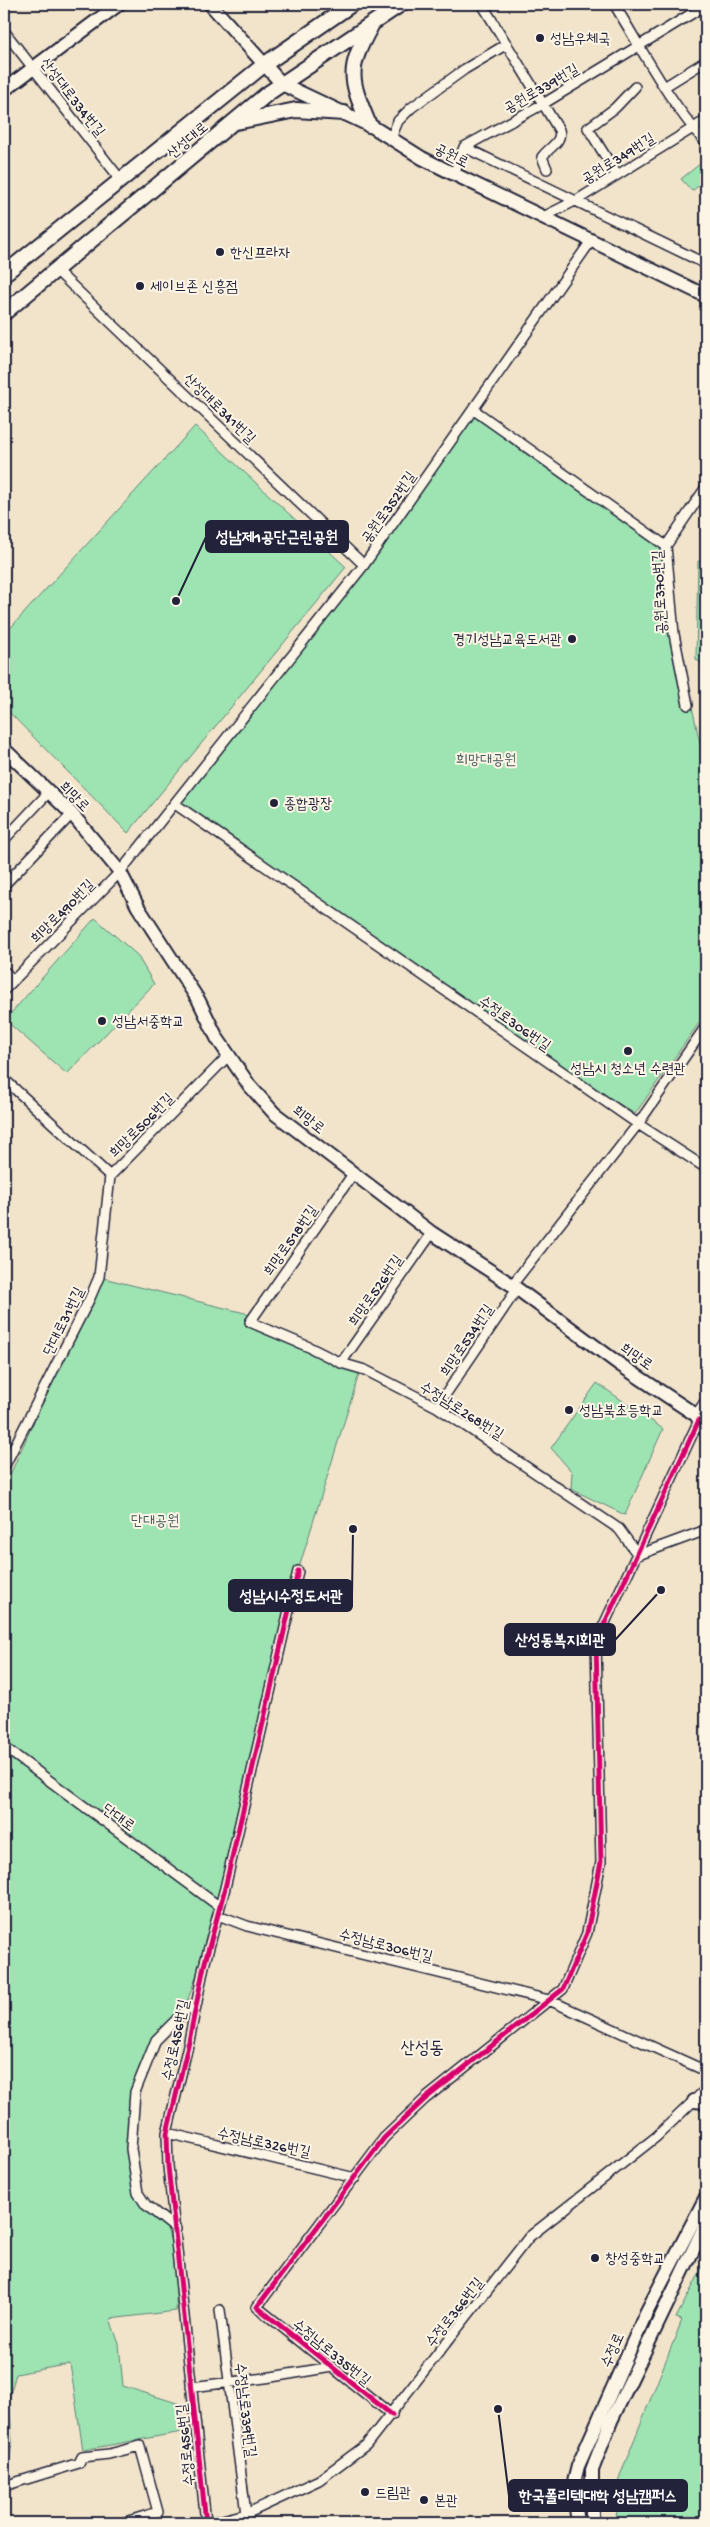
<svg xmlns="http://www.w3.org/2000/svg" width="710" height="2527" font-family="'Gochi Hand','Poor Story',sans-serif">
	<rect width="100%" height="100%" fill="#f1e4ca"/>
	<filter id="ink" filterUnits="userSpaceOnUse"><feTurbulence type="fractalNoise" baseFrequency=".02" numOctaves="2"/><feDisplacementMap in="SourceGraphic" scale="10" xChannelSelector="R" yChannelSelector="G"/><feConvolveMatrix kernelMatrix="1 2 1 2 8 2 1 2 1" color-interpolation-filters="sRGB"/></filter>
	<g filter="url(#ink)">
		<!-- green -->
		<path fill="#9de4b2" stroke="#608376" d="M706 159V180L692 191 681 179Z
			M474 413 663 546 677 639 706 770V1013L635 1114 539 1052 180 803 365 568Z
			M195 426 346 567 128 833 4 707V635Z
			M698 561H706V669L696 659Z
			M95 918 137 955 154 984 67 1074 5 1020Z
			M99 1277 245 1313 275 1331 360 1371 298 1571 218 1915 182 2016 169 2020 156 2040 135 2092 131 2149 138 2193 166 2224 177 2263 176 2311 110 2319 119 2344 123 2386 180 2404 182 2432 83 2450 70 2364 16 2374 9 2397 12 2442 8 2471 4 2472V1488Z
			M597 1383 663 1429 625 1515 571 1489 572 1472 551 1448Z
			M706 2261V2523H616L619 2478 682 2320 676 2318Z"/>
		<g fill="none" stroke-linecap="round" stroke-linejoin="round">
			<!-- minor casing -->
			<g stroke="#22223b" stroke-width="12">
				<path id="minor" d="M482 4 559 130C563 142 549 147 542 157L547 169
					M614 4C643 51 669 102 706 143
					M4 31 121 180
					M664 87 706 61
					M391 138 398 121 411 108 465 69 507 44
					M464 147 706 264
					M454 174 464 147 543 104 706 5
					M617 175 588 128 615 108 635 87
					M543 217 577 200 706 120
					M56 270 364 565
					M474 410 666 546
					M688 705 674 634 666 546 706 487
					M175 804 638 1124 706 1026
					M4 840 49 792
					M4 885 72 814
					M4 971 13 980
					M4 990 120 872 364 565 591 241
					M4 1079 110 1176 229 1055
					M353 1174 250 1322 309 1347 341 1363 365 1370 437 1407 619 1529 638 1555 706 1530
					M512 1285 638 1124 706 1168
					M341 1363 432 1233
					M437 1407 517 1289
					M696 1415 706 1400
					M4 1467 90 1298 99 1277 110 1176
					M4 1747 220 1907
					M218 1915 247 1926 549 2000 706 2071
					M167 2133 355 2178
					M176 2229 146 2205 138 2193 131 2149 135 2092 156 2040 190 2006 197 2003
					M220 2310 246 2514
					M191 2387 265 2378 332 2367
					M392 2415 257 2307 384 2138 425 2099 563 1989 587 1933 601 1862 596 1642 699 1420
					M4 2486 79 2463 82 2457 109 2454 140 2446 158 2512 122 2523
					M206 2523 168 2166 167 2133 189 2041 204 1966 225 1888 298 1571
					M210 2523 246 2514 319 2480 366 2445 529 2237 656 2137 706 2089"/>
			</g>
			<!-- secondary casing -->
			<g stroke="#22223b" stroke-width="16">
				<path id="secondary" d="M210 4 282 84 373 127 422 158 454 174 706 296
					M4 90 119 4
					M4 749 72 814 120 872 138 907 199 1001 217 1038 249 1085 274 1113 432 1233 512 1285 619 1364 696 1415 706 1420
					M696 1415 706 1431
					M694 2101 706 2102
					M578 2523 573 2486 578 2466 646 2313 706 2197
					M592 2523V2470L611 2421 706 2223"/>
			</g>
			<!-- primary casing -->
			<g stroke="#22223b" stroke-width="18">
				<path id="primary" d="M236 122 296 110 344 113
					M369 125C350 79 346 71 371 26
					M4 274 265 64 352 4
					M4 313 267 94 401 4"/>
			</g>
			<!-- minor -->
			<use href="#minor" stroke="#fcf5e5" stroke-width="9"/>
			<!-- secondary -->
			<use href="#secondary" stroke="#fcf5e5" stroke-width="12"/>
			<!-- primary -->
			<use href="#primary" stroke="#fcf5e5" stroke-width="14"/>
			<!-- cycleway casing -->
			<g stroke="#fcf5e5" stroke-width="8">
				<path id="cycleway" d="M392 2415 257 2307 384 2138 425 2099 563 1989 587 1933 601 1862 596 1642 699 1420
					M206 2523 168 2166 167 2133 189 2041 204 1966 225 1888 298 1571"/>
			</g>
			<!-- cycleway -->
			<use href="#cycleway" stroke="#d6006c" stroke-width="5"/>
		</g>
	</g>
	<!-- markers -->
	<g fill="#22223b" stroke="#fcf5e5" stroke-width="2">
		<circle cx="540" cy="38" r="5"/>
		<circle cx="220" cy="252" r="5"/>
		<circle cx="140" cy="286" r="5"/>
		<circle cx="572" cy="639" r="5"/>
		<circle cx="274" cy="803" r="5"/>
		<circle cx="102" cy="1021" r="5"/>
		<circle cx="628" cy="1051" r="5"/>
		<circle cx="569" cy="1410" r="5"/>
		<circle cx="595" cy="2258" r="5"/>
		<circle cx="365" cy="2492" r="5"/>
		<circle cx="424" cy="2500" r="5"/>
	</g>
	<g text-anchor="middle" stroke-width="4" stroke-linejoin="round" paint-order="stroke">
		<!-- poi labels -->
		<g font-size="15" fill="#22223b" stroke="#fcf5e5" text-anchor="start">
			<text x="550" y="43">성남우체국</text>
			<text x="230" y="257">한신프라자</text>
			<text x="150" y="291">세이브존 신흥점</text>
			<text x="562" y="644" text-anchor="end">경기성남교육도서관</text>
			<text x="284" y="808">종합광장</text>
			<text x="112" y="1026">성남서중학교</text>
			<text x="628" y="1073" text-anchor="middle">성남시 청소년 수련관</text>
			<text x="579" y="1415">성남북초등학교</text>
			<text x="605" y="2263">창성중학교</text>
			<text x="375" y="2497">드림관</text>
			<text x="434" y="2505">본관</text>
		</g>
		<!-- street labels -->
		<g font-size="15" fill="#22223b" stroke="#fcf5e5">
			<text transform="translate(541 88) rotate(-30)" y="5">공원로339번길</text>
			<text transform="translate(73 97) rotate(52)" y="5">산성대로334번길</text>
			<text transform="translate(187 140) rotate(-40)" y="5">산성대로</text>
			<text transform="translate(452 155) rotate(27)" y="5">공원로</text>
			<text transform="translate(618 158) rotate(-32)" y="5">공원로349번길</text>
			<text transform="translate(220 408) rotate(44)" y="5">산성대로341번길</text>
			<text transform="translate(388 507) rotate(-55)" y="5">공원로352번길</text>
			<text transform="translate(659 592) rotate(-93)" y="5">공원로370번길</text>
			<text transform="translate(75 796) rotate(46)" y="5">희망로</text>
			<text transform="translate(62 911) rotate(-45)" y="5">희망로490번길</text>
			<text transform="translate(515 1023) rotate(35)" y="5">수정로306번길</text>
			<text transform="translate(309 1119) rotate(38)" y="5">희망로</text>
			<text transform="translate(141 1125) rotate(-45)" y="5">희망로506번길</text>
			<text transform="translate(290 1240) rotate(-55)" y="5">희망로518번길</text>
			<text transform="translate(375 1290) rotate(-55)" y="5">희망로526번길</text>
			<text transform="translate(63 1321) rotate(-64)" y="5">단대로31번길</text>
			<text transform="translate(466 1340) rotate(-56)" y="5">희망로534번길</text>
			<text transform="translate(637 1356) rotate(35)" y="5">희망로</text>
			<text transform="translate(462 1410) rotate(32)" y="5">수정남로268번길</text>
			<text transform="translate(119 1817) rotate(36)" y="5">단대로</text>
			<text transform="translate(386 1945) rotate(14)" y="5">수정남로306번길</text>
			<text transform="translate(175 2040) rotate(-78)" y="5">수정로456번길</text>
			<text transform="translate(264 2142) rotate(12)" y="5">수정남로326번길</text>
			<text transform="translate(454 2312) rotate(-52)" y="5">수정로366번길</text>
			<text transform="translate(612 2350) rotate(-66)" y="5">수정로</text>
			<text transform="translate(332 2352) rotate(39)" y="5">수정남로335번길</text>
			<text transform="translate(246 2410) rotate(83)" y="5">수정남로339번길</text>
			<text transform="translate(185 2445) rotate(-96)" y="5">수정로456번길</text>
		</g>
		<!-- park labels -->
		<g font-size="15" fill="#475c5f" stroke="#fcf5e5">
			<text x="486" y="764">희망대공원</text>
			<text x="155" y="1525">단대공원</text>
		</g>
		<!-- quarter labels -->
		<g font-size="18" fill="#22223b" stroke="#fcf5e5">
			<text x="422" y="2053">산성동</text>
		</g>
	</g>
	<!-- callouts -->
	<path fill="none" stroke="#22223b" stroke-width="2" d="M176 601L206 537M353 1529L352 1596M661 1590L615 1640M498 2409L509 2496"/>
	<g fill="#22223b" stroke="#fcf5e5" stroke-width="2">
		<circle cx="176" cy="601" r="5"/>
		<circle cx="353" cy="1529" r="5"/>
		<circle cx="661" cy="1590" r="5"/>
		<circle cx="498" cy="2409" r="5"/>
	</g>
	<g fill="#22223b" stroke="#22223b" stroke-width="2">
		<rect x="206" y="521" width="142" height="31" rx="5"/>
		<rect x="229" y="1580" width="123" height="31" rx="5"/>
		<rect x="505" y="1624" width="110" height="31" rx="5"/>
		<rect x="509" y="2480" width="178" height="31" rx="5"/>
	</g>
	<g font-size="16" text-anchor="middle" font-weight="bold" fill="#fff">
		<text x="277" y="542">성남제1공단근린공원</text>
		<text x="291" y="1601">성남시수정도서관</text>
		<text x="560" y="1645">산성동복지회관</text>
		<text x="598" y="2501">한국폴리텍대학 성남캠퍼스</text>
	</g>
	<!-- margin -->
	<rect width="710" height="2527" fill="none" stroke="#fcf5e5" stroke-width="20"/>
	<rect x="10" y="10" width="690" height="2507" fill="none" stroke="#22223b" stroke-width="2" filter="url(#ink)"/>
</svg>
